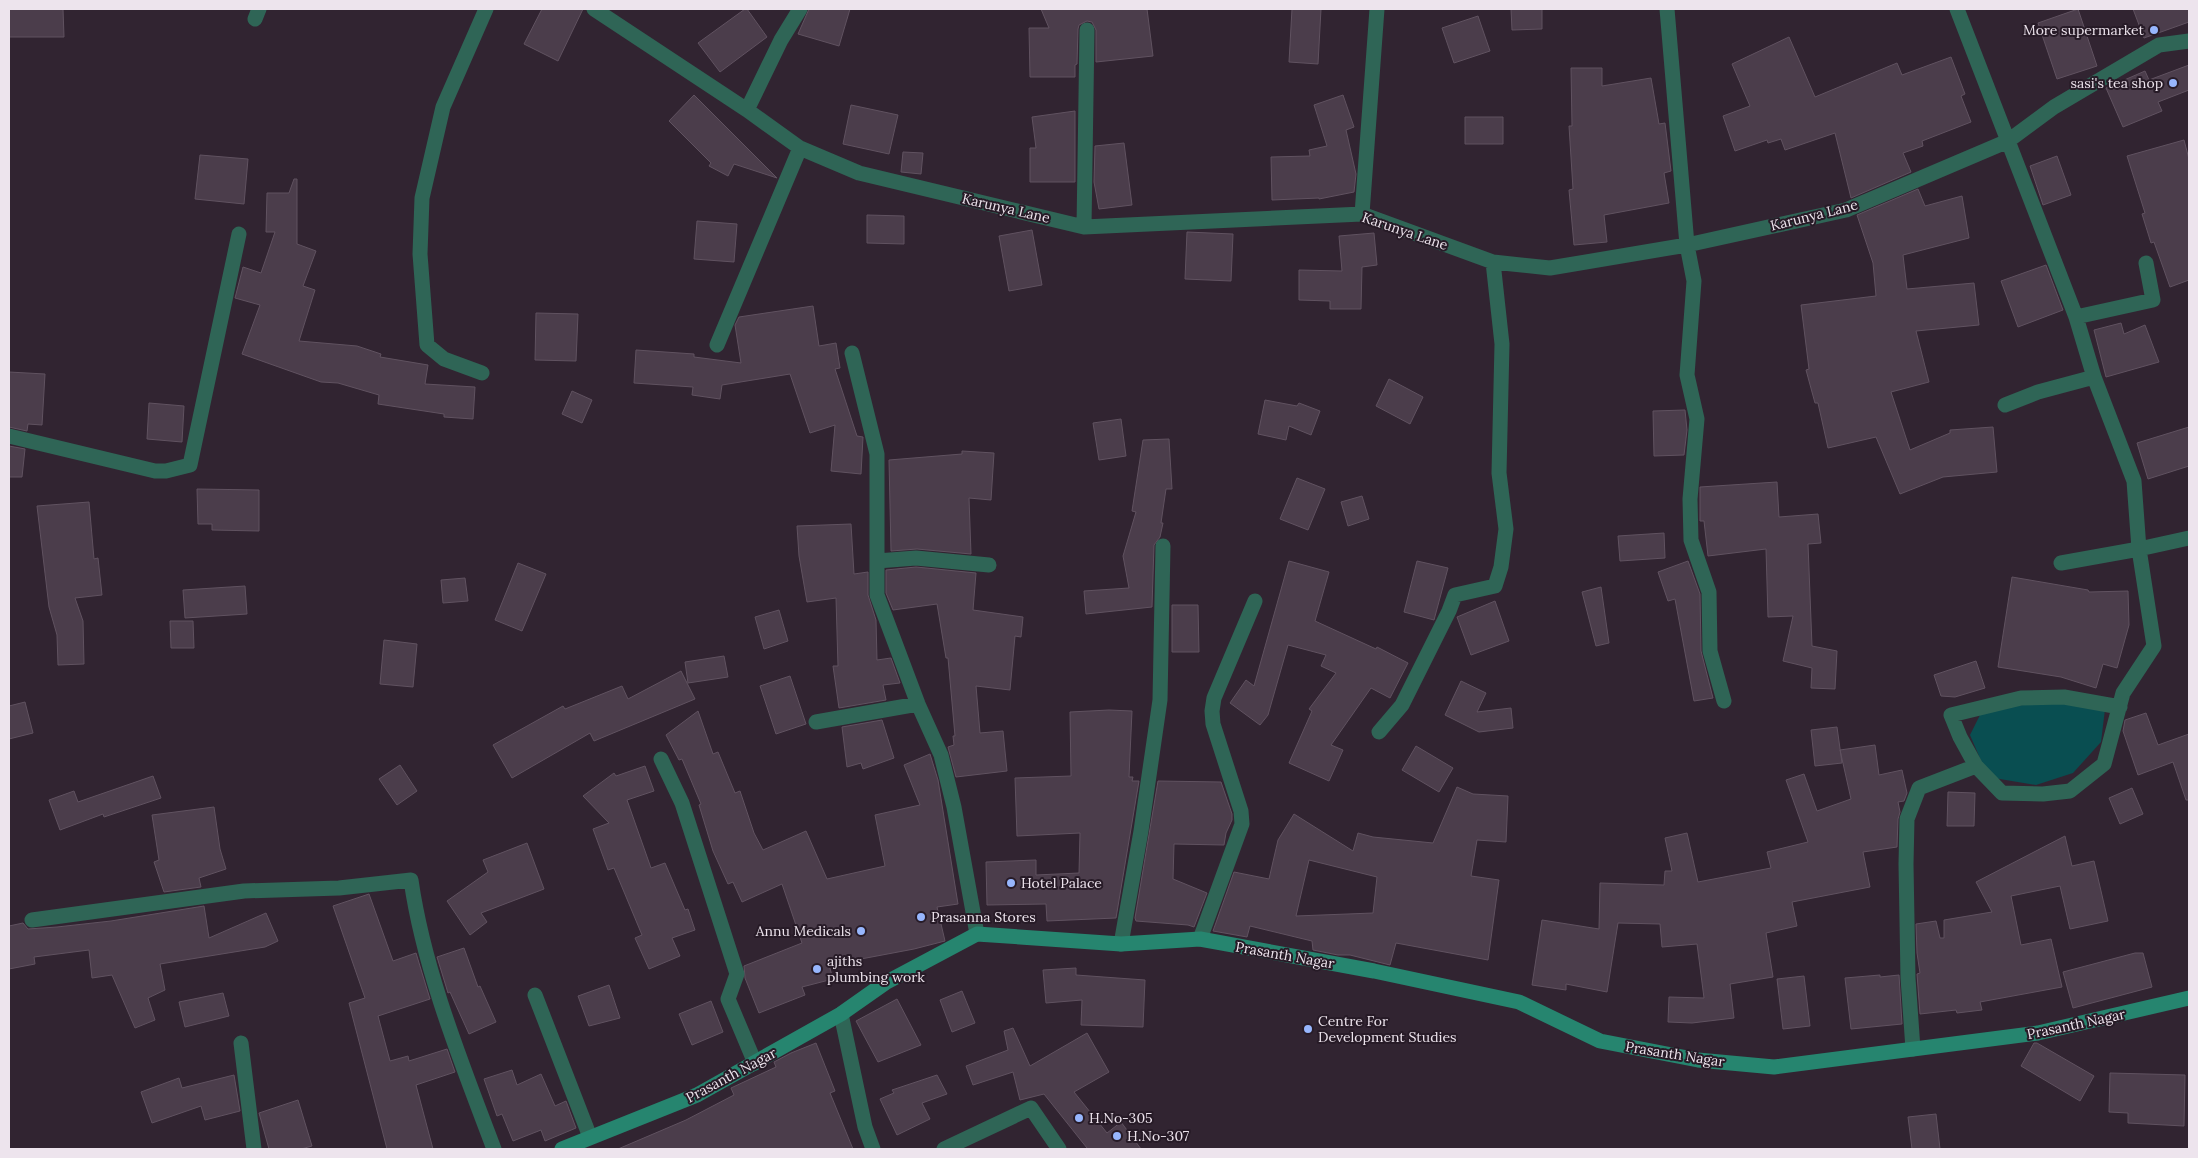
<svg xmlns="http://www.w3.org/2000/svg" width="2198" height="1158" font-family="Lora,serif">
	<rect width="100%" height="100%" fill="#312431"/>
	<!-- water -->
	<path fill="#094e51" d="M2106 701 2101 742 2073 773 2036 785 1988 777 1970 735 1984 707Z"/>
	<!-- building -->
	<path fill="#4b3d4b" stroke="#605260" fill-rule="evenodd" d="M9 9H63L64 37H9Z
		M542 9H583L558 61 524 44Z
		M745 9H747L767 37 720 72 698 43Z
		M809 9H850L839 46 798 34Z
		M1041 9H1147L1153 56 1096 62V30L1092 22 1087 21 1079 25 1078 29 1077 64 1075 65V77H1030L1029 28H1049Z
		M1292 9H1321L1318 64 1289 62Z
		M1511 9H1542V29L1512 30Z
		M2078 9 2097 66 2057 79 2038 23Z
		M2133 9H2189V22L2144 38Z
		M1478 16 1490 51 1454 63 1442 28Z
		M1789 37 1815 97 1897 63 1902 75 1951 57 1965 94 1961 96 1971 122 1922 141 1923 146 1903 153 1911 172 1851 198 1835 133 1785 150 1781 139 1768 143 1767 140 1735 151 1723 116 1750 106 1732 64Z
		M2189 65V90L2158 102 2162 111 2123 127 2106 88 2145 71 2149 80Z
		M1571 68H1602V86L1651 78 1659 124 1665 123 1671 171 1664 173 1669 203 1604 215 1607 242 1574 245 1569 190 1573 189 1569 126H1572Z
		M694 95 777 178 734 164 728 176 709 166 711 163 669 121Z
		M1343 95 1354 127 1346 130 1356 174 1354 192 1319 199V198L1272 200 1271 157 1310 156 1309 150 1327 146 1314 105Z
		M851 105 898 115 889 154 843 144Z
		M1075 111V182H1030V148H1036L1032 117Z
		M1465 117H1503V144H1465Z
		M2184 140 2189 159V280L2170 287 2154 242 2151 243 2142 214 2145 213 2127 156Z
		M1124 143 1132 205 1099 209 1094 182 1095 146Z
		M903 152 923 153 921 174 901 172Z
		M200 155 248 159 244 204 195 199Z
		M2057 156 2071 195 2043 205 2030 166Z
		M294 179H297V244L316 251 303 286 315 290 299 341 357 346 381 354 380 357 428 365 425 384 475 387 473 419 444 417V414L378 404 379 395 338 383 321 382 242 354 260 305 235 298 243 267 261 273 275 232H266L267 193H289Z
		M1918 189 1925 206 1962 196 1969 238 1903 255 1907 289 1974 283 1979 325 1916 331 1929 382 1891 392 1910 450 1950 433V430L1993 427 1997 472 1943 477 1900 494 1876 437 1828 448 1818 403H1815L1806 370 1809 369 1801 305 1876 296 1873 263 1857 215Z
		M867 215 904 216V244L867 243Z
		M697 221 737 224 734 262 694 259Z
		M1032 230 1042 285 1009 291 999 236Z
		M1187 232 1233 234 1231 281 1185 279Z
		M1374 233 1377 265 1362 267 1361 309H1330V301L1299 300V270L1342 271 1339 236Z
		M2046 265 2063 310 2018 327 2001 281Z
		M813 306 819 346 836 343 840 368 835 369 857 436 863 437 861 474 831 471 835 425 810 433 790 374 722 385 720 399 692 395 693 387 634 383 636 350 694 354V357L741 363 735 325 739 317Z
		M536 313 578 314 576 361 535 360Z
		M2121 323 2124 334 2145 325 2159 362 2106 377 2094 330Z
		M9 372 45 374 42 425 28 424 27 431 9 427Z
		M1389 379 1423 397 1410 424 1376 406Z
		M572 391 592 400 582 423 562 414Z
		M1265 400 1297 406 1299 403 1320 411 1311 435 1289 426 1286 440 1258 434Z
		M149 403 184 406 182 442 147 439Z
		M1685 410 1687 430 1684 455 1654 456 1653 411Z
		M1121 419 1126 456 1099 460 1093 423Z
		M2189 427V466L2148 479 2137 443Z
		M1169 439 1172 489H1166L1161 523H1163L1160 537 1154 545 1152 607 1086 614 1084 591 1129 588 1123 556 1136 512 1132 511 1143 440Z
		M9 446 25 449 22 477H9Z
		M962 451 994 453 991 500 969 498 971 554 917 549 891 551 889 460 962 454Z
		M1297 478 1325 489 1308 530 1280 519Z
		M1777 482 1779 517 1818 514 1821 543 1808 544 1812 646 1837 651 1835 689 1811 688 1812 668 1783 661 1793 616 1768 617 1766 549 1708 556 1704 521H1700V487Z
		M197 489 259 490V531L212 530V524H198Z
		M1362 496 1369 519 1348 526 1341 502Z
		M89 502 94 559 98 558 102 595 75 598 83 621 84 664 58 665 57 635 49 607 37 506Z
		M851 524 854 574 868 572V595L876 620 877 660 891 658 900 683 883 685 886 700 839 708 833 666H838L836 598 807 602 799 556 797 526Z
		M1664 533 1665 558 1620 561 1618 536Z
		M1289 561 1329 572 1315 621 1376 649 1377 647 1408 663 1390 698 1371 688 1331 745 1343 750 1329 781 1289 763 1312 711 1309 709 1336 673 1321 666 1326 655 1288 645 1268 715 1260 725 1230 703 1246 680 1254 686Z
		M1417 561 1448 568 1434 620 1404 612Z
		M1688 561 1700 594 1701 651 1713 698 1694 701 1675 599 1668 601 1658 572Z
		M518 563 546 574 522 631 495 620Z
		M916 567 976 573 973 610 1023 617 1021 637 1015 636 1010 690 976 686 980 733 1003 731 1007 771 956 777 948 747 954 745 953 736H955L948 658H946L937 604 893 610 886 593V570Z
		M2012 577 2088 590 2089 592 2128 591 2129 625 2117 668 2103 664 2096 688 2061 677 1998 667Z
		M465 578 468 601 443 603 441 580Z
		M245 586 247 614 185 618 183 590Z
		M1601 587 1609 643 1596 646 1582 592Z
		M1495 601 1509 641 1471 655 1457 617Z
		M1172 605H1198L1199 652H1172Z
		M779 610 788 641 764 649 755 617Z
		M170 621H193L194 648H171Z
		M384 640 417 644 413 687 380 684Z
		M724 656 728 677 688 683 685 662Z
		M1976 661 1985 688 1955 697 1941 696 1934 675Z
		M681 671 695 699 594 741 590 733 512 778 493 745 563 706 565 709 622 686 628 699Z
		M790 676 806 724 776 734 760 686Z
		M1461 681 1486 693 1477 712 1511 708 1513 728 1479 732 1445 715Z
		M25 702 33 733 9 739V706Z
		M1109 710 1132 711 1129 777H1133L1132 781H1139L1116 918 1047 921 1046 904 987 905 986 862 1036 860V875L1079 873 1080 833 1017 836 1015 778 1071 776 1070 712Z
		M698 711 713 754 718 752 735 793 740 791 754 833 763 850 806 831 827 879 885 866 875 815 920 805 904 765 930 754 938 780 958 904 937 907 945 941 914 949 829 965 833 979 802 987 805 995 759 1013 745 978 744 966 802 943 782 884 742 902 733 882 728 884 713 851 699 805 701 804 682 759 679 760 666 735Z
		M2146 713 2158 745 2189 734V800H2186L2173 762 2138 775 2123 731 2125 720Z
		M882 720 894 758 863 769 861 763 847 767 842 727Z
		M1837 727 1842 763 1815 766 1811 730Z
		M1875 745 1879 775 1902 770 1907 793 1904 801 1898 802 1900 812 1898 819 1897 847 1863 852 1870 887 1792 902 1797 926 1766 933 1773 977 1730 984 1734 1018 1692 1023 1668 1022 1669 997 1704 998 1697 944 1662 947 1660 924 1618 923 1607 992 1566 984V990L1532 985 1542 920 1599 929 1600 883 1664 885 1665 871H1672L1665 838 1687 833 1698 882 1771 868 1767 852 1808 842 1786 780 1804 774 1817 811 1851 799 1840 750Z
		M1416 746 1453 768 1439 792 1402 770Z
		M400 765 417 791 397 805 379 779Z
		M645 766 654 791 627 800 651 868 665 863 685 910 688 909 695 930 672 938 680 956 649 969 635 938 642 935 614 868 608 870 593 829 609 823 583 796 614 773 616 776Z
		M153 776 161 798 104 817 103 814 60 830 49 800 74 791 78 802Z
		M1158 781 1221 782 1232 814V820L1226 833 1224 845 1174 844 1173 879 1207 893 1194 927 1188 925 1136 921 1135 918Z
		M1457 787 1473 794 1508 796 1506 842 1477 840 1471 876 1499 880 1488 960 1396 943 1390 965 1350 955H1338L1313 950 1312 941 1250 926 1247 937 1213 931 1234 872 1269 879 1278 840 1294 814 1353 851 1358 833 1373 837 1433 843ZM1309 860 1377 877 1373 913 1296 916Z
		M2132 788 2143 814 2120 824 2109 798Z
		M1948 792 1975 793 1974 826H1947Z
		M214 807 220 849 226 869 199 878 201 887 164 892 154 862 159 860 152 815Z
		M2065 836 2072 866 2094 861 2108 921 2070 929 2060 886 2011 896 2021 945 2051 939 2062 987 1980 1002 1982 1010 1957 1013 1956 1010 1920 1014 1917 974 1920 973 1917 953 1916 924 1936 921 1940 938H1944V920L1992 912 1976 882Z
		M527 843 544 889 481 913 487 922 470 935 447 901 488 872 483 860Z
		M369 894 393 961 416 953 430 999 378 1016 390 1061 408 1056 409 1061 447 1049 455 1072 416 1085 433 1149H387L349 1003 365 998 333 906Z
		M204 906 209 938 266 913 278 941 265 947 160 964 165 990 148 998 155 1020 135 1028 112 975 92 978 89 950 34 957 35 964 9 969V926L23 923 28 929 57 927 111 921Z
		M464 948 478 987 480 986 496 1022 469 1034 450 992 448 993 437 957Z
		M2135 953H2143L2152 987 2073 1008 2063 972Z
		M1076 968V975L1145 980 1143 1027 1081 1025 1082 1000 1046 1003 1043 970Z
		M1880 975V977L1899 975 1902 1024 1851 1029 1845 978Z
		M1804 976 1810 1026 1783 1029 1777 979Z
		M609 985 620 1018 589 1026 578 996Z
		M962 991 975 1023 952 1032 940 1000Z
		M223 993 229 1016 185 1027 179 1002Z
		M897 999 921 1045 878 1062 856 1021Z
		M711 1001 723 1032 692 1045 679 1014Z
		M1013 1028 1030 1066 1087 1033 1109 1072 1074 1092 1107 1133 1121 1122 1141 1149H1086L1087 1148 1044 1094 1020 1100 1013 1072 973 1085 966 1066 1008 1050 1004 1031Z
		M816 1043 835 1091 830 1093 853 1149H618L686 1120 734 1095 731 1088 776 1067 774 1062 791 1053Z
		M2034 1043H2037L2094 1076 2080 1101 2021 1066Z
		M512 1070 517 1085 541 1074 555 1106 566 1101 576 1128 545 1141 541 1130 513 1141 502 1114 497 1116 484 1079Z
		M2110 1073 2185 1075 2184 1126 2128 1123V1113L2109 1112Z
		M234 1075 240 1111 205 1120 201 1106 152 1123 141 1092 179 1078 182 1088Z
		M937 1075 947 1094 922 1103 930 1119 897 1135 880 1099 894 1093 892 1090Z
		M298 1100 312 1146 301 1149H269L259 1113Z
		M1936 1114 1940 1149H1912L1908 1117Z"/>
	<g fill="none" stroke-linecap="round" stroke-linejoin="round">
		<!-- street -->
		<path stroke="#2f6556" stroke-width="15" d="M594 9 747 110 800 148 859 173 1084 227 1362 214 1493 262 1550 268 1687 245 1846 210 2008 141 2054 107 2159 45 2189 41
			M1667 9 1687 245 1694 281 1687 375 1697 419 1690 499 1691 540 1709 592 1710 651 1724 701
			M1957 9 2076 317 2094 377
			M255 19 259 9
			M747 110 781 40 800 9
			M1362 214 1377 9
			M1084 227 1087 30
			M2076 317 2153 300 2146 263
			M717 345 800 148
			M852 353 877 454V595L918 704 941 755 954 807 977 934
			M482 373 444 359 427 345 420 254 422 198 443 107 486 9
			M2005 405 2038 392 2094 377 2134 481 2139 549 2061 563
			M9 436 155 471H166L190 465 239 234
			M877 561 916 558 989 565
			M2120 707 2064 697 2021 698 1951 715 1960 737 1976 766 2002 793 2043 794 2070 791 2104 764 2123 693 2154 646 2139 549 2189 538
			M816 722 918 704
			M1379 732 1402 705 1449 611 1455 595 1495 586 1501 567 1506 529 1499 473 1502 344 1493 262
			M661 759 682 803 737 974 728 999 755 1063
			M32 920 244 891 339 888 411 880C424 971 462 1064 494 1149
			M1200 939 1242 824 1241 811 1213 724 1212 711 1214 698 1255 601
			M1121 944 1141 831 1160 700 1163 546
			M535 995 590 1137
			M841 1014 865 1127 873 1149
			M241 1043 254 1149
			M1913 1049 1908 978 1906 864 1907 819 1919 788 1976 766
			M944 1149 1031 1108 1059 1149"/>
		<!-- secondary -->
		<path stroke="#26856f" stroke-width="15" d="M562 1149 697 1095 841 1014 885 983 977 934 1121 944 1200 939 1374 971 1519 1002 1600 1041 1698 1060 1774 1067 2038 1033 2189 998"/>
	</g>
	<!-- markers -->
	<g fill="#97b6fd" stroke="#271b27" stroke-width="2">
		<circle cx="2154" cy="30" r="5"/>
		<circle cx="2173" cy="83" r="5"/>
		<circle cx="1011" cy="883" r="5"/>
		<circle cx="921" cy="917" r="5"/>
		<circle cx="861" cy="931" r="5"/>
		<circle cx="817" cy="969" r="5"/>
		<circle cx="1308" cy="1029" r="5"/>
		<circle cx="1079" cy="1118" r="5"/>
		<circle cx="1117" cy="1136" r="5"/>
	</g>
	<g text-anchor="middle" stroke-width="4" stroke-linejoin="round" paint-order="stroke">
		<!-- poi labels -->
		<g font-size="14" fill="#ede4ed" stroke="#271b27" text-anchor="start">
			<text x="2144" y="35" text-anchor="end">More supermarket</text>
			<text x="2163" y="88" text-anchor="end">sasi's tea shop</text>
			<text x="1021" y="888">Hotel Palace</text>
			<text x="931" y="922">Prasanna Stores</text>
			<text x="851" y="936" text-anchor="end">Annu Medicals</text>
			<text x="827" y="966">ajiths<tspan x="827" dy="16">plumbing work</tspan></text>
			<text x="1318" y="1026">Centre For<tspan x="1318" dy="16">Development Studies</tspan></text>
			<text x="1089" y="1123">H.No-305</text>
			<text x="1127" y="1141">H.No-307</text>
		</g>
		<!-- street labels -->
		<g font-size="14" fill="#ede4ed" stroke="#271b27">
			<text transform="translate(1006 208) rotate(13)" y="5">Karunya Lane</text>
			<text transform="translate(1814 215) rotate(-14)" y="5">Karunya Lane</text>
			<text transform="translate(1405 231) rotate(19)" y="5">Karunya Lane</text>
			<text transform="translate(1285 955) rotate(10)" y="5">Prasanth Nagar</text>
			<text transform="translate(2076 1024) rotate(-12)" y="5">Prasanth Nagar</text>
			<text transform="translate(1675 1054) rotate(9)" y="5">Prasanth Nagar</text>
			<text transform="translate(731 1075) rotate(-28)" y="5">Prasanth Nagar</text>
		</g>
	</g>
	<!-- border -->
	<rect width="2198" height="1158" fill="none" stroke="#ede4ed" stroke-width="20"/>
</svg>
